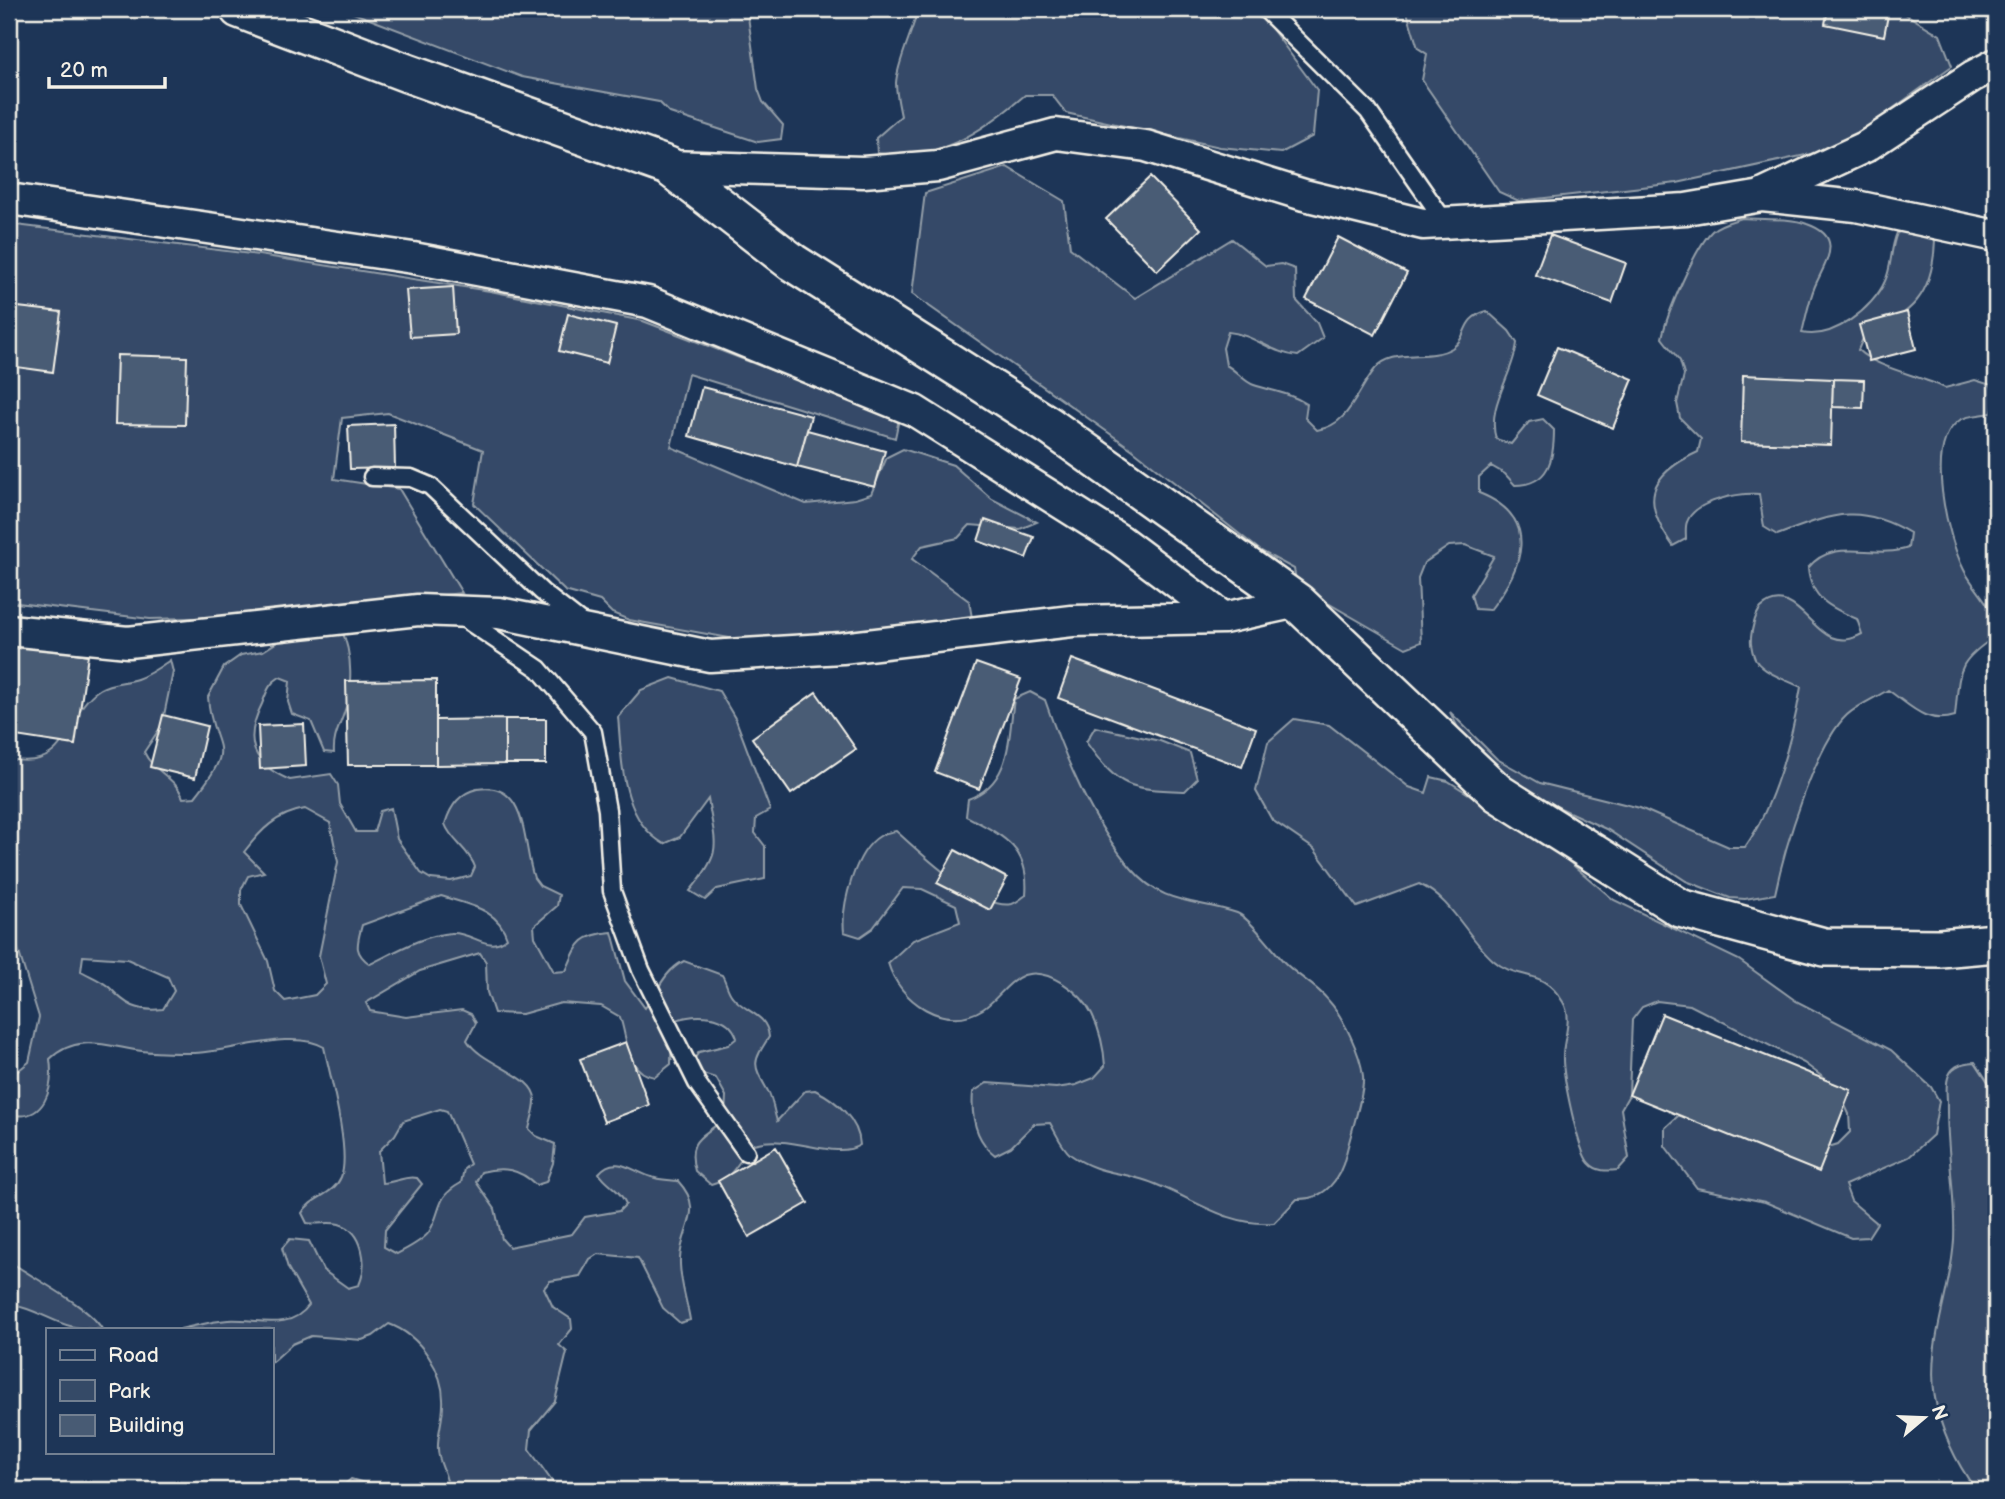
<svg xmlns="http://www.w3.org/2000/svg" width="2005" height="1499" font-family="'Balsamiq Sans',sans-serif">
	<rect width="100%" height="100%" fill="#1d3557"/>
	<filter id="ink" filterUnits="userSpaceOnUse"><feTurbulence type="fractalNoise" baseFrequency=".0143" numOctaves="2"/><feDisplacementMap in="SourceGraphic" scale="14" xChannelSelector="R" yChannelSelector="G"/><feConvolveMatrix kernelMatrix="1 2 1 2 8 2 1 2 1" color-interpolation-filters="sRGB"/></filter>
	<g filter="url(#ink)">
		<!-- green -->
		<path fill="#354a67" stroke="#949ea8" stroke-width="2" fill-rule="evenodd" d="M343 9H747L758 89 763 102 783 125 781 139 758 142 670 113 659 102 522 77Z
			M918 9H1244L1266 21 1317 90 1313 136 1281 153 1220 147 1066 113 1052 95H1025C983 131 936 164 877 153L876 138 901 116C899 106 896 94 896 83 897 63 913 31 918 9Z
			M1406 9H1897L1940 35 1952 66 1838 148 1677 183 1519 201 1499 192 1422 80 1427 54 1418 48Z
			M1007 167 1064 201 1070 248 1135 298 1232 239 1266 266 1281 264 1295 269 1296 300 1317 323 1323 338 1298 356C1272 354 1254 334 1228 332L1223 348 1226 365C1236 370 1244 382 1254 385 1272 391 1290 393 1307 404L1305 418 1317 430C1350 425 1356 392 1375 369 1392 347 1429 362 1452 348 1470 336 1459 319 1487 311L1509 331 1517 343C1513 376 1486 406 1496 439L1511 444 1529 422 1543 419 1554 430C1554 459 1549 485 1515 485L1505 474 1491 466 1479 477V493C1542 518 1523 568 1490 610L1475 609 1471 595 1494 556 1465 545 1449 546 1424 563 1418 578 1421 642 1406 648 1312 594 1298 592 1294 569 1261 551 1133 450 912 294 925 193Z
			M1742 218C1762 220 1789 217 1807 224 1845 237 1826 261 1815 286 1809 300 1806 317 1802 333 1832 340 1873 309 1885 281 1892 267 1890 249 1897 233L1911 227 1926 229 1935 240C1933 297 1912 313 1864 336L1858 350C1876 368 1919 375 1945 388L1975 380 1991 385 1996 397 1992 413C1983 415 1968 415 1960 420 1923 444 1948 538 1964 570 1976 593 1998 608 1996 636 1955 663 1960 670 1955 716 1926 725 1911 706 1888 690 1875 698 1858 705 1847 715 1815 745 1784 850 1775 894L1745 899 1730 898 1686 881 1608 830 1521 790 1459 730 1450 712 1497 759 1540 783 1640 808 1729 847H1745C1774 807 1793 735 1801 687 1789 681 1772 676 1762 667 1755 662 1752 652 1751 644 1750 635 1755 614 1761 608 1790 582 1810 629 1831 637 1843 642 1852 639 1862 634L1857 619C1831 608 1811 599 1808 568 1834 536 1873 560 1908 548L1910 533C1857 502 1831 515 1777 535L1764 527 1759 494C1739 493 1695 500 1687 522 1685 526 1686 534 1686 539L1673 546C1640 500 1648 475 1698 452L1701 439 1680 418 1677 403 1684 375 1680 361 1662 338C1667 313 1695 248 1712 231 1719 224 1733 221 1742 218Z
			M16 225 259 255 490 291 643 321 899 419 895 438 688 374 671 447 806 504 855 499 871 494 887 457 903 449 953 465 992 499 1037 522 1020 529 970 525 958 538 922 546 912 559 969 601 973 623 955 618 854 638 746 641 629 620 612 613 600 601 565 591 474 504 483 450 388 413 342 418 334 479 399 489 462 593 234 617 150 619 9 602V265Z
			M341 629C353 653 353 691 343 716 338 730 333 738 334 753L324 752 311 721 292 714 288 702 290 681 280 677C268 684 267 692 262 704 243 741 252 764 290 780L331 774 338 785 340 804 356 832H374L380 811 391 808 397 839 421 873 431 879 451 881 471 876 475 867C469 849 451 841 445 824 450 807 459 793 477 789 529 780 522 844 534 878L540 886 559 895 557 906 534 926 535 937 554 972 566 971C578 944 579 935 612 932L625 981 645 1008C658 991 664 971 684 961L722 975C726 981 727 990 732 996 745 1013 767 1013 769 1037 751 1065 753 1064 769 1093 773 1102 774 1112 777 1121L805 1091 815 1090C836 1100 859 1120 860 1145 834 1161 791 1133 753 1144 738 1160 734 1179 711 1185L695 1171C685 1135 707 1137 725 1117L726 1096 716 1078 696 1072 693 1061 699 1052 728 1045 737 1038C729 1012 695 1013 672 1021L671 1064 655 1077C626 1073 628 1040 620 1017L601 1006 561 1003 522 1014 494 1013 487 992 486 962 480 953 420 971 366 1003 370 1011 406 1017 462 1010 471 1014 476 1023 467 1040C481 1065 537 1075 535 1101 535 1110 531 1120 529 1129L536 1136 555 1144 553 1163 546 1182 536 1185C520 1169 503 1166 481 1172L476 1182 495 1209 502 1239 509 1247 572 1234 585 1217 619 1211 626 1204C620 1189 607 1186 599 1173 616 1153 634 1173 655 1178 662 1180 670 1180 678 1181 706 1211 681 1227 680 1259 679 1279 687 1301 690 1320L680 1323 663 1308 638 1258 598 1254 590 1259 580 1276 550 1281 544 1288 553 1307 571 1319 572 1329 559 1345 567 1352 555 1401 531 1430 529 1449 558 1490H448C449 1476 438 1464 438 1449 437 1435 443 1420 443 1405 445 1372 420 1335 389 1324L373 1336 362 1340 311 1336 292 1344 271 1363V1329H180C195 1326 212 1321 228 1320 256 1318 290 1332 309 1305L288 1268 282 1248 290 1239 309 1241 323 1270 348 1288 359 1285C368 1265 364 1231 339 1224 329 1221 317 1225 307 1223L302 1213C312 1196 333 1196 341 1177 351 1152 330 1075 324 1047 293 1028 228 1053 191 1053 175 1053 158 1053 142 1051 110 1047 77 1032 50 1059 54 1089 45 1123 9 1114V1078L29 1062 39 1017 16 943 9 940V759C73 772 62 713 100 689 111 682 125 683 137 679 149 675 160 667 170 660L173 672 162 725 144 752C153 772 176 777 183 798L195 797C240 741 212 753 208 697L224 667 241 655 263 651 290 634ZM305 809 330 823 338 862 319 956 326 984 315 995 285 1001 275 991 268 961 241 905V890L248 876 264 872 244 852C261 830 276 814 305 809ZM441 896C468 905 498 908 507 938 488 954 472 931 451 933 423 935 395 952 370 964 353 952 357 944 362 925ZM83 956 127 959 168 977 174 991 163 1009C137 1012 126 1005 110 988 103 981 90 976 81 971ZM440 1109 447 1111 470 1164 464 1169 461 1183C434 1198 443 1209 429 1232 423 1241 406 1249 397 1254L384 1247 385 1230 422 1184 417 1178C406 1175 395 1183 382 1183L379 1151 395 1135 403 1121Z
			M672 678 719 691 736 720 770 810 756 818 755 833 765 846V879L717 889 705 900 690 891C723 851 716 848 708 799L680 837 664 844C621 820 622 760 618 717L641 690Z
			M1030 692 1045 700C1065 758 1092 823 1132 869 1163 906 1196 899 1237 913 1249 917 1274 951 1284 962 1297 976 1316 985 1328 1000 1343 1016 1361 1055 1363 1076 1365 1092 1350 1136 1346 1154 1340 1180 1325 1200 1297 1199L1274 1223C1226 1227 1191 1196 1147 1181 1118 1171 1098 1174 1071 1155 1062 1148 1056 1133 1050 1123L1034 1124 1011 1147 995 1155C975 1140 971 1115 973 1092L987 1083 1056 1088 1076 1085 1094 1078 1105 1066C1104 1048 1100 1031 1092 1014 1082 993 1048 967 1024 975 1008 981 997 1000 983 1009 945 1033 899 1001 888 963L913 940 960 922 956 905 922 889 903 888 873 928 860 937 844 932C841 905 855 851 880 836 884 833 891 832 896 831 918 850 980 911 1012 904 1016 903 1022 898 1026 895 1030 848 1004 836 966 816L968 799C1012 783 1008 739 1014 699Z
			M1294 719 1329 725 1409 787 1426 793 1431 777 1448 781 1548 844 1614 900 1739 960 1796 1001 1891 1050 1931 1087 1939 1101 1933 1135 1909 1157 1845 1185 1851 1201 1877 1223 1868 1237 1851 1238 1765 1202 1697 1188 1665 1146V1128L1691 1104 1822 1149 1838 1144 1850 1132 1849 1114 1842 1099 1832 1084 1804 1063 1690 1005 1657 1001 1642 1007 1632 1020 1629 1095 1621 1109 1629 1158 1618 1170C1607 1171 1597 1172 1589 1163 1578 1152 1563 1076 1563 1059 1562 1040 1574 1020 1563 1002 1542 966 1517 982 1493 960 1466 936 1452 899 1419 884L1357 907 1314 849 1272 820 1256 791 1268 742Z
			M1095 727 1160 741 1190 753 1197 779 1185 791C1130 789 1119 789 1086 742Z
			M1975 1062 1996 1094V1490H1976C1957 1464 1941 1431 1935 1398 1926 1343 1951 1294 1954 1240 1956 1194 1946 1148 1947 1102 1947 1094 1945 1083 1949 1075 1954 1064 1965 1063 1975 1062Z
			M9 1261C33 1278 90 1307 102 1329 60 1332 47 1311 9 1304Z
			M351 1479 387 1490H338Z"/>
		<!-- building -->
		<path fill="#485b74" stroke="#f4f1e8" stroke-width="2" d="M1828 9H1856L1888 15 1884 36 1825 24Z
			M1150 177 1201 229 1157 271 1106 219Z
			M1550 235 1626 263 1612 303 1535 275Z
			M1338 237 1407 273 1375 335 1306 299Z
			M453 287 456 334 410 337 406 290Z
			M9 306 61 312 53 372 9 366Z
			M1907 312 1916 349 1869 361 1859 325Z
			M568 314 616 326 607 363 559 351Z
			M1557 347 1633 379 1613 428 1537 395Z
			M117 355 187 357 185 425 115 424Z
			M1743 375 1833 379 1831 445 1741 442Z
			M1833 379 1864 380 1863 408 1832 407Z
			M702 387 811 416 797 467 689 436Z
			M394 424 395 468 350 469 348 426Z
			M807 430 885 451 875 487 797 467Z
			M985 520 1034 537 1026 558 978 541Z
			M9 643 88 655 75 745 9 735Z
			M1072 659 1256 728 1242 767 1058 698Z
			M976 663 1021 679 979 789 935 772Z
			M436 680V765H348L346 681Z
			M816 692 856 749 791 794 752 738Z
			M163 715 207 726 195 778 150 767Z
			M505 719H546V764H505Z
			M505 719V764L436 765V720Z
			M304 724 306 766 260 769 258 726Z
			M955 850 1007 878 990 910 937 883Z
			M1662 1014 1851 1090 1819 1172 1629 1095Z
			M626 1042 649 1105 604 1122 580 1059Z
			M776 1147 808 1203 749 1237 718 1181Z"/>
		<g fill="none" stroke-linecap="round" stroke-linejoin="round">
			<!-- service casing -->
			<g stroke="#f4f1e8" stroke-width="21">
				<path id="service" d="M1265 9 1368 111 1445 222
					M372 477 411 478 430 486 542 592 583 624
					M459 615 539 669 593 732 607 810 612 891 641 970 697 1083 746 1152"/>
			</g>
			<!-- minor casing -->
			<g stroke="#f4f1e8" stroke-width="35">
				<path id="minor" d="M668 166 863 172 938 166 1056 134 1146 146 1304 195 1423 224 1686 209 1762 196 1856 206 1996 236
					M1762 195 1865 147 1973 76 1996 64
					M9 199 413 258 648 302 915 411 1120 540 1224 618
					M9 630 128 642 418 610 499 613 710 656 842 648 1072 621 1224 618 1297 602"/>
			</g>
			<!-- tertiary casing -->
			<g stroke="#f4f1e8" stroke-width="42">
				<path id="tertiary" d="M239 9 407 73 668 166 792 262 1048 425 1297 602 1498 793 1680 908 1824 947 1940 948 1996 943"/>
			</g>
			<!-- service -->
			<use href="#service" stroke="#1d3557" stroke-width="16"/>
			<!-- minor -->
			<use href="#minor" stroke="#1d3557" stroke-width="30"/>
			<!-- tertiary -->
			<use href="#tertiary" stroke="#1d3557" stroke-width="37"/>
		</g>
	</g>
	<!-- margin -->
	<rect width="2005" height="1499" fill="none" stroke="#1d3557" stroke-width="35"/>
	<rect x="18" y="18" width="1970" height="1464" fill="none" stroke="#f4f1e8" stroke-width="2.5" filter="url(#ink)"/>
	<!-- legend -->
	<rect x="46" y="1328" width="228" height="126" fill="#1d3557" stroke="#738091" stroke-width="2"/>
	<rect x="60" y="1350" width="35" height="10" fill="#1d3557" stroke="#738091" stroke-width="2"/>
	<text x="108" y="1362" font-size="21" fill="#f4f1e8">Road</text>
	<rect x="60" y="1380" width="35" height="21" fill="#354a67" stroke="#738091" stroke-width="2"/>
	<text x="108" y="1398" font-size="21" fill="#f4f1e8">Park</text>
	<rect x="60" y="1415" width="35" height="21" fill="#485b74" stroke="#738091" stroke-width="2"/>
	<text x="108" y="1432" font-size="21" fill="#f4f1e8">Building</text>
	<!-- north arrow -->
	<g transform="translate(1924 1418) rotate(71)" stroke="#1d3557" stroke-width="5" paint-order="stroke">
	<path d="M0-5L12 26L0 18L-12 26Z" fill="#f4f1e8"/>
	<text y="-10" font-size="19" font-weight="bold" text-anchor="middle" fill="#f4f1e8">N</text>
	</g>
	<!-- scale -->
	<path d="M49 77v10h116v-10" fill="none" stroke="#f4f1e8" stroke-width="3.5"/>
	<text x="60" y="77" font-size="21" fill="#f4f1e8" stroke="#1d3557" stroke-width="5" paint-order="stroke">20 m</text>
</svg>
